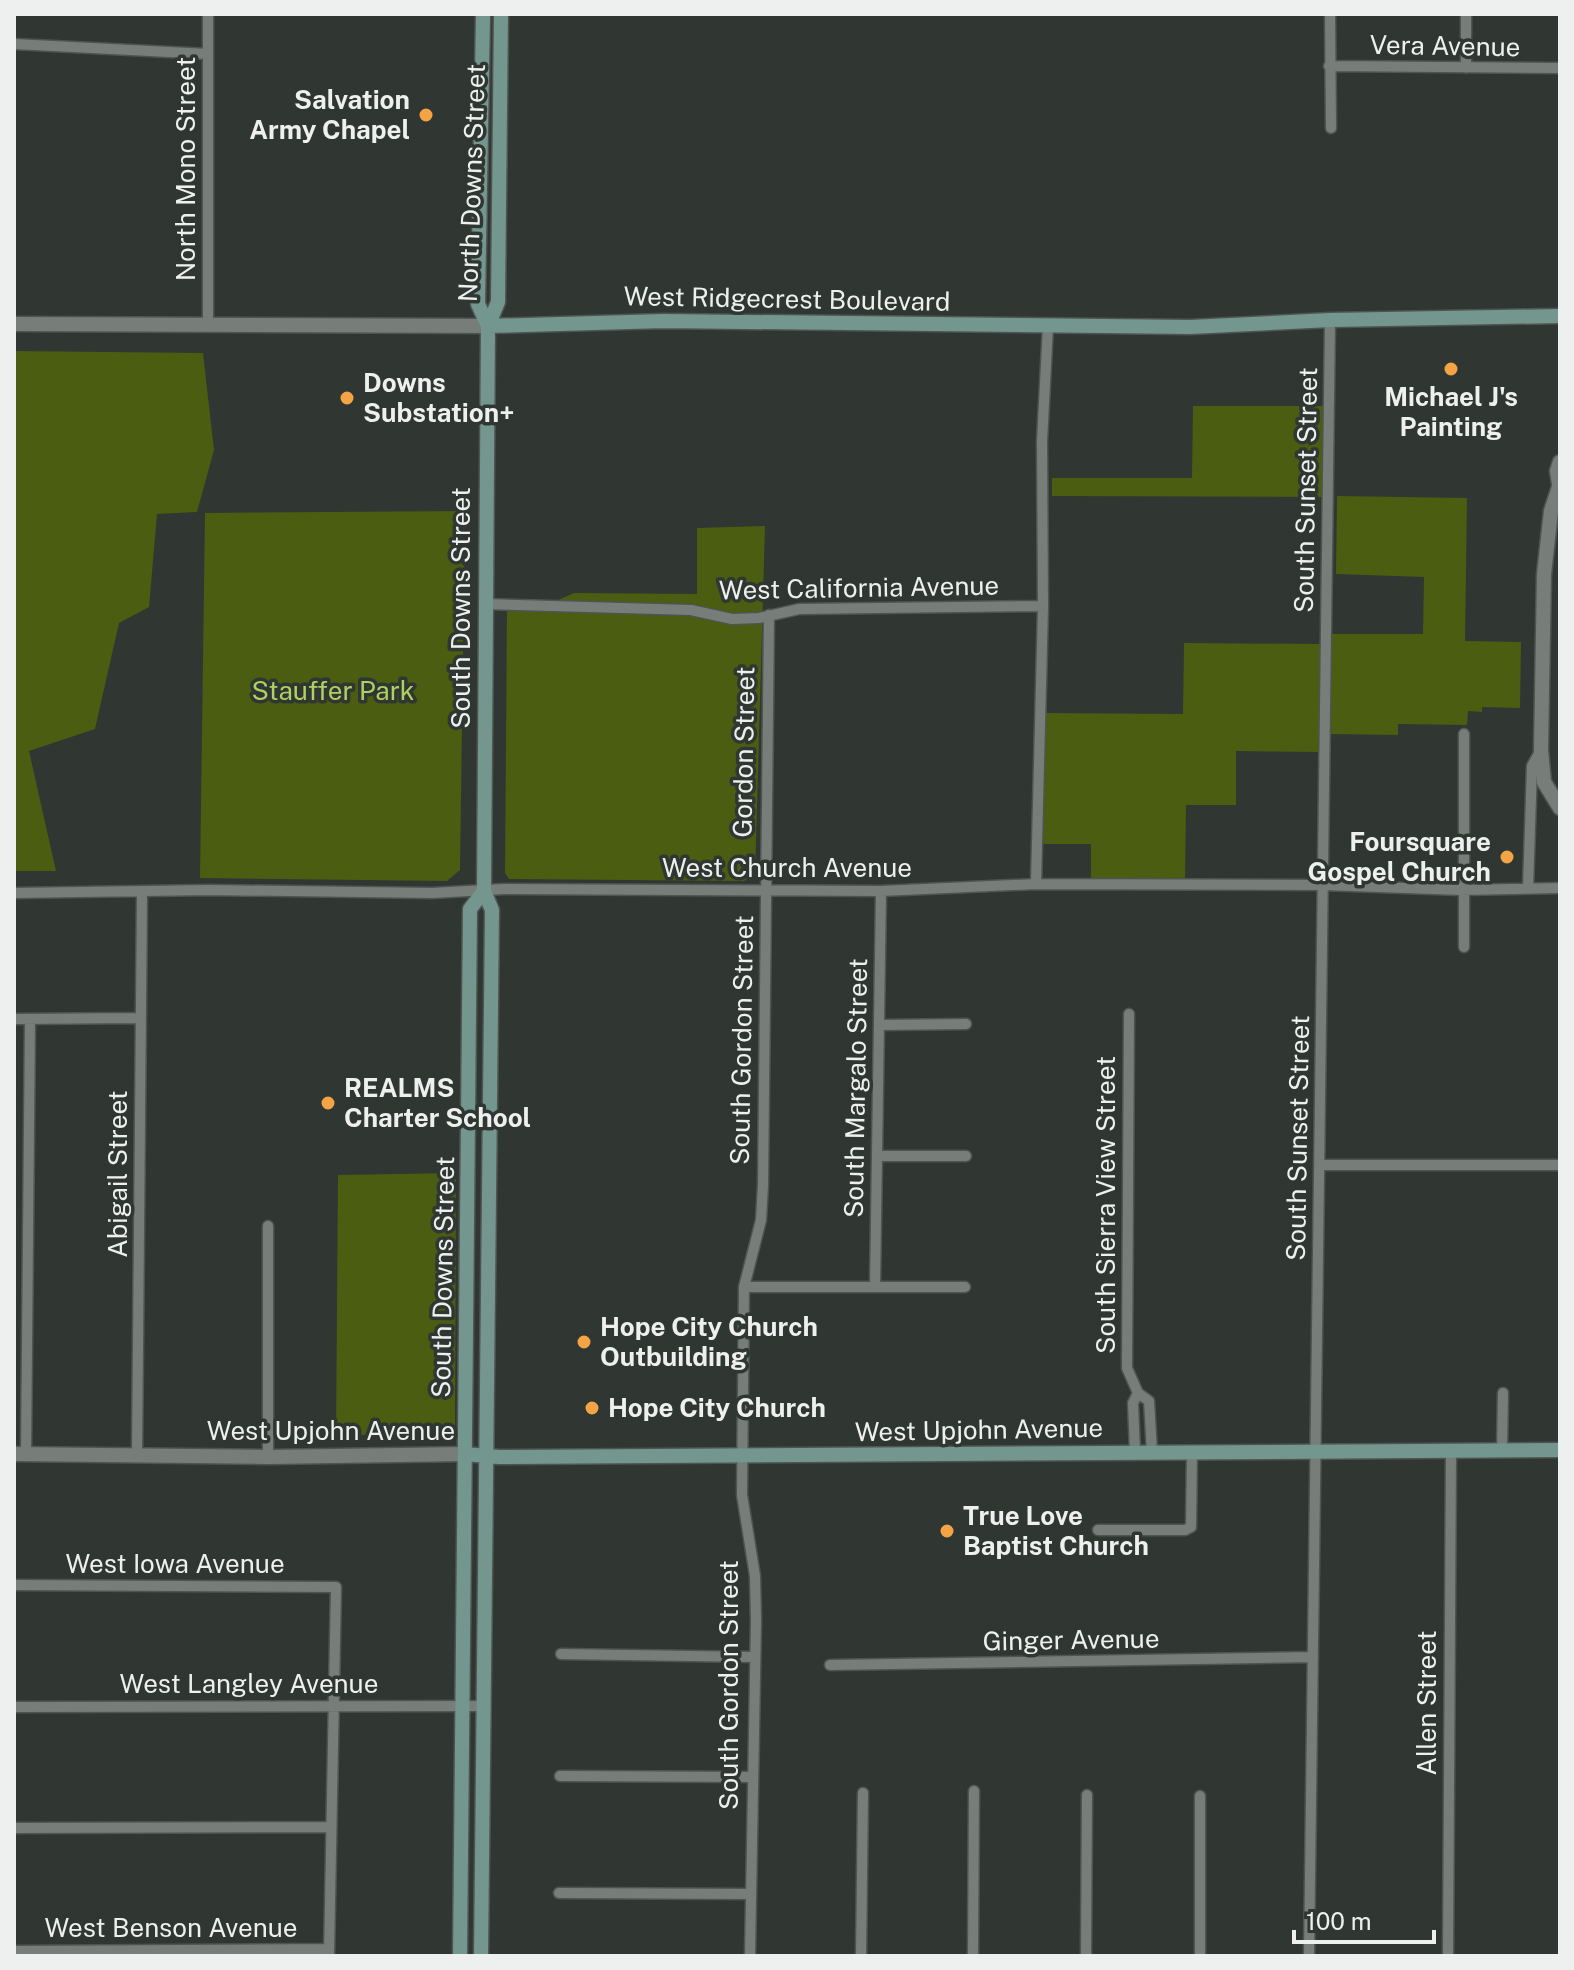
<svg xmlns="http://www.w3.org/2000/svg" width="1574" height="1970" font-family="'Public Sans',sans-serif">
	<rect width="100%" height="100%" fill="#303632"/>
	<!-- green -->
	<path fill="#4a5d11" d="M14 351 203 353 214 450 197 512 157 514 149 607 119 623 95 729 29 751 56 871H14Z
		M1193 406H1326V497L1052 496V478H1192Z
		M1337 496 1467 498 1465 641 1521 642 1520 708 1482 707V712L1468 711 1467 725 1398 724V735L1329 734 1330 634H1423L1424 577 1336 574Z
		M465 511 460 870 447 881 200 878 205 513Z
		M765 526 755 875 744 881 509 879 505 873 507 609 545 606 574 593 697 594V528Z
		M1184 643 1322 644 1321 752 1236 751V805H1186L1185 882 1091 881V844H1042L1043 713 1183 714Z
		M456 1173 455 1425 445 1435H336L338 1175Z"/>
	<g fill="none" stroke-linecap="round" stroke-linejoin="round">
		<!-- minor casing -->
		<g stroke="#4f5451" stroke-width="13">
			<path id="minor" d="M208 14V324
				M1330 14 1331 128
				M14 44 208 54
				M1329 66 1560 68
				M1466 68V14
				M485 604 691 610 732 619 759 618 799 609 1043 606
				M1464 734V947
				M1036 884 1043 606 1042 441 1048 326
				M1528 888 1532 766 1541 750
				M14 893 209 890 432 893 504 889 881 891 1036 884 1323 885 1461 890 1560 888
				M1129 1014 1127 1368 1138 1393 1149 1401 1152 1452
				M14 1019 141 1018
				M879 1025 966 1024
				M877 1156H966
				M1319 1165H1560
				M875 1286 881 891
				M744 1287H965
				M1502 1450 1503 1393
				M1135 1452 1133 1403 1138 1393
				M26 1454 30 1019
				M137 1456 142 893
				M268 1457V1226
				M1098 1530H1185L1191 1527 1192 1452
				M14 1585 336 1587 329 1956
				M561 1654 755 1657
				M830 1665 1313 1657
				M14 1707 483 1706
				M560 1776 753 1777
				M1200 1796V1956
				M14 1828 330 1827
				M559 1893 751 1894
				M14 1951 329 1949
				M750 1956 756 1621 755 1576 742 1495 744 1287 761 1220 763 1185 769 615
				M861 1956 863 1793
				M973 1956 974 1791
				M1086 1956 1087 1795
				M1309 1956 1330 320
				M1448 1956 1451 1451"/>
		</g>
		<!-- tertiary casing -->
		<g stroke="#4f5451" stroke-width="17">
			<path id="tertiary" d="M14 324 488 326
				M1559 484 1557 471 1560 462
				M1560 484 1551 511 1544 574 1541 750 1544 782 1560 808
				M14 1454 268 1457 465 1454"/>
		</g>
		<!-- secondary casing -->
		<g stroke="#4f5451" stroke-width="17">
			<path id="secondary" d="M483 14 478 304 488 326
				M488 326 664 321 1190 327 1330 320 1560 316
				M465 1454 499 1457 1560 1450
				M460 1956 470 909 484 891
				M481 1956 492 910 484 891 488 326 498 302 501 14"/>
		</g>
		<!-- minor -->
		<use href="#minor" stroke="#777d79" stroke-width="10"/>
		<!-- tertiary -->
		<use href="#tertiary" stroke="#777d79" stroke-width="14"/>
		<!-- secondary -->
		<use href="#secondary" stroke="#73968e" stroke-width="14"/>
	</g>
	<!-- markers -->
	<g fill="#f4a345" stroke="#303632" stroke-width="3">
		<circle cx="426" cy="115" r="8"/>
		<circle cx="1451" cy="369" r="8"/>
		<circle cx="347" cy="398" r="8"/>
		<circle cx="1507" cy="857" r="8"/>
		<circle cx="328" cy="1103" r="8"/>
		<circle cx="584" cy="1342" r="8"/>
		<circle cx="592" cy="1408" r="8"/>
		<circle cx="947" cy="1531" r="8"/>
	</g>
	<g text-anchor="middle" stroke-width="7" stroke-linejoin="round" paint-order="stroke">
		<!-- street labels -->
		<g font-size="26" fill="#edf0ee" stroke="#303632">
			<text transform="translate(1445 46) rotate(1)" y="9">Vera Avenue</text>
			<text transform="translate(186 169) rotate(-90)" y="9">North Mono Street</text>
			<text transform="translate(472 183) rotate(-88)" y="9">North Downs Street</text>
			<text transform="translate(787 299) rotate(1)" y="9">West Ridgecrest Boulevard</text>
			<text transform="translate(1306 490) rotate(-89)" y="9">South Sunset Street</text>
			<text transform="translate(859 588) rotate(-1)" y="9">West California Avenue</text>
			<text transform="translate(461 608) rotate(-90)" y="9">South Downs Street</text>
			<text transform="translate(744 752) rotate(-89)" y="9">Gordon Street</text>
			<text x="787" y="877">West Church Avenue</text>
			<text transform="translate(742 1040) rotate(-89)" y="9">South Gordon Street</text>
			<text transform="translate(856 1088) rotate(-89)" y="9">South Margalo Street</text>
			<text transform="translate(1298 1138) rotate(-89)" y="9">South Sunset Street</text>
			<text transform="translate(118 1174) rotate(-90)" y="9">Abigail Street</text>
			<text transform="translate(1106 1205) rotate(-90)" y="9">South Sierra View Street</text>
			<text transform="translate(443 1277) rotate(-89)" y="9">South Downs Street</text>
			<text transform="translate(979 1430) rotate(-1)" y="9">West Upjohn Avenue</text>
			<text x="331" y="1440">West Upjohn Avenue</text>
			<text x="175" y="1573">West Iowa Avenue</text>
			<text transform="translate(1071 1640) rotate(-1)" y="9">Ginger Avenue</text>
			<text x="249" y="1693">West Langley Avenue</text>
			<text transform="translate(729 1685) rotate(-90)" y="9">South Gordon Street</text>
			<text transform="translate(1427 1703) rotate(-90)" y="9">Allen Street</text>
			<text x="171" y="1937">West Benson Avenue</text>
		</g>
		<!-- poi labels -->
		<g font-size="26" font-weight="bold" fill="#edf0ee" stroke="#303632" text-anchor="start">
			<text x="410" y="109" text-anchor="end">Salvation<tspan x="410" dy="30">Army Chapel</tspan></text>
			<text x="363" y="392">Downs<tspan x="363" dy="30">Substation+</tspan></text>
			<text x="1451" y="406" text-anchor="middle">Michael J's<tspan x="1451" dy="30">Painting</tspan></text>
			<text x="1491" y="851" text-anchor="end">Foursquare<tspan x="1491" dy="30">Gospel Church</tspan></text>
			<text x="344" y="1097">REALMS<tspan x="344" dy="30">Charter School</tspan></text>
			<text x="600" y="1336">Hope City Church<tspan x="600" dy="30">Outbuilding</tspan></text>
			<text x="608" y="1417">Hope City Church</text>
			<text x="963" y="1525">True Love<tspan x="963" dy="30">Baptist Church</tspan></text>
		</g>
		<!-- park labels -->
		<g font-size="26" fill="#b0d161" stroke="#303632">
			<text x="333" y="700">Stauffer Park</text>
		</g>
	</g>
	<!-- border -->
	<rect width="1574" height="1970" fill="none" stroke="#edf0ee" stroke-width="32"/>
	<!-- scale -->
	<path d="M1294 1930v12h140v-12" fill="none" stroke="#edf0ee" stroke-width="4"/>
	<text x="1306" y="1930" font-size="24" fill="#edf0ee" stroke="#303632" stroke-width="6" paint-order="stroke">100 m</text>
</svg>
